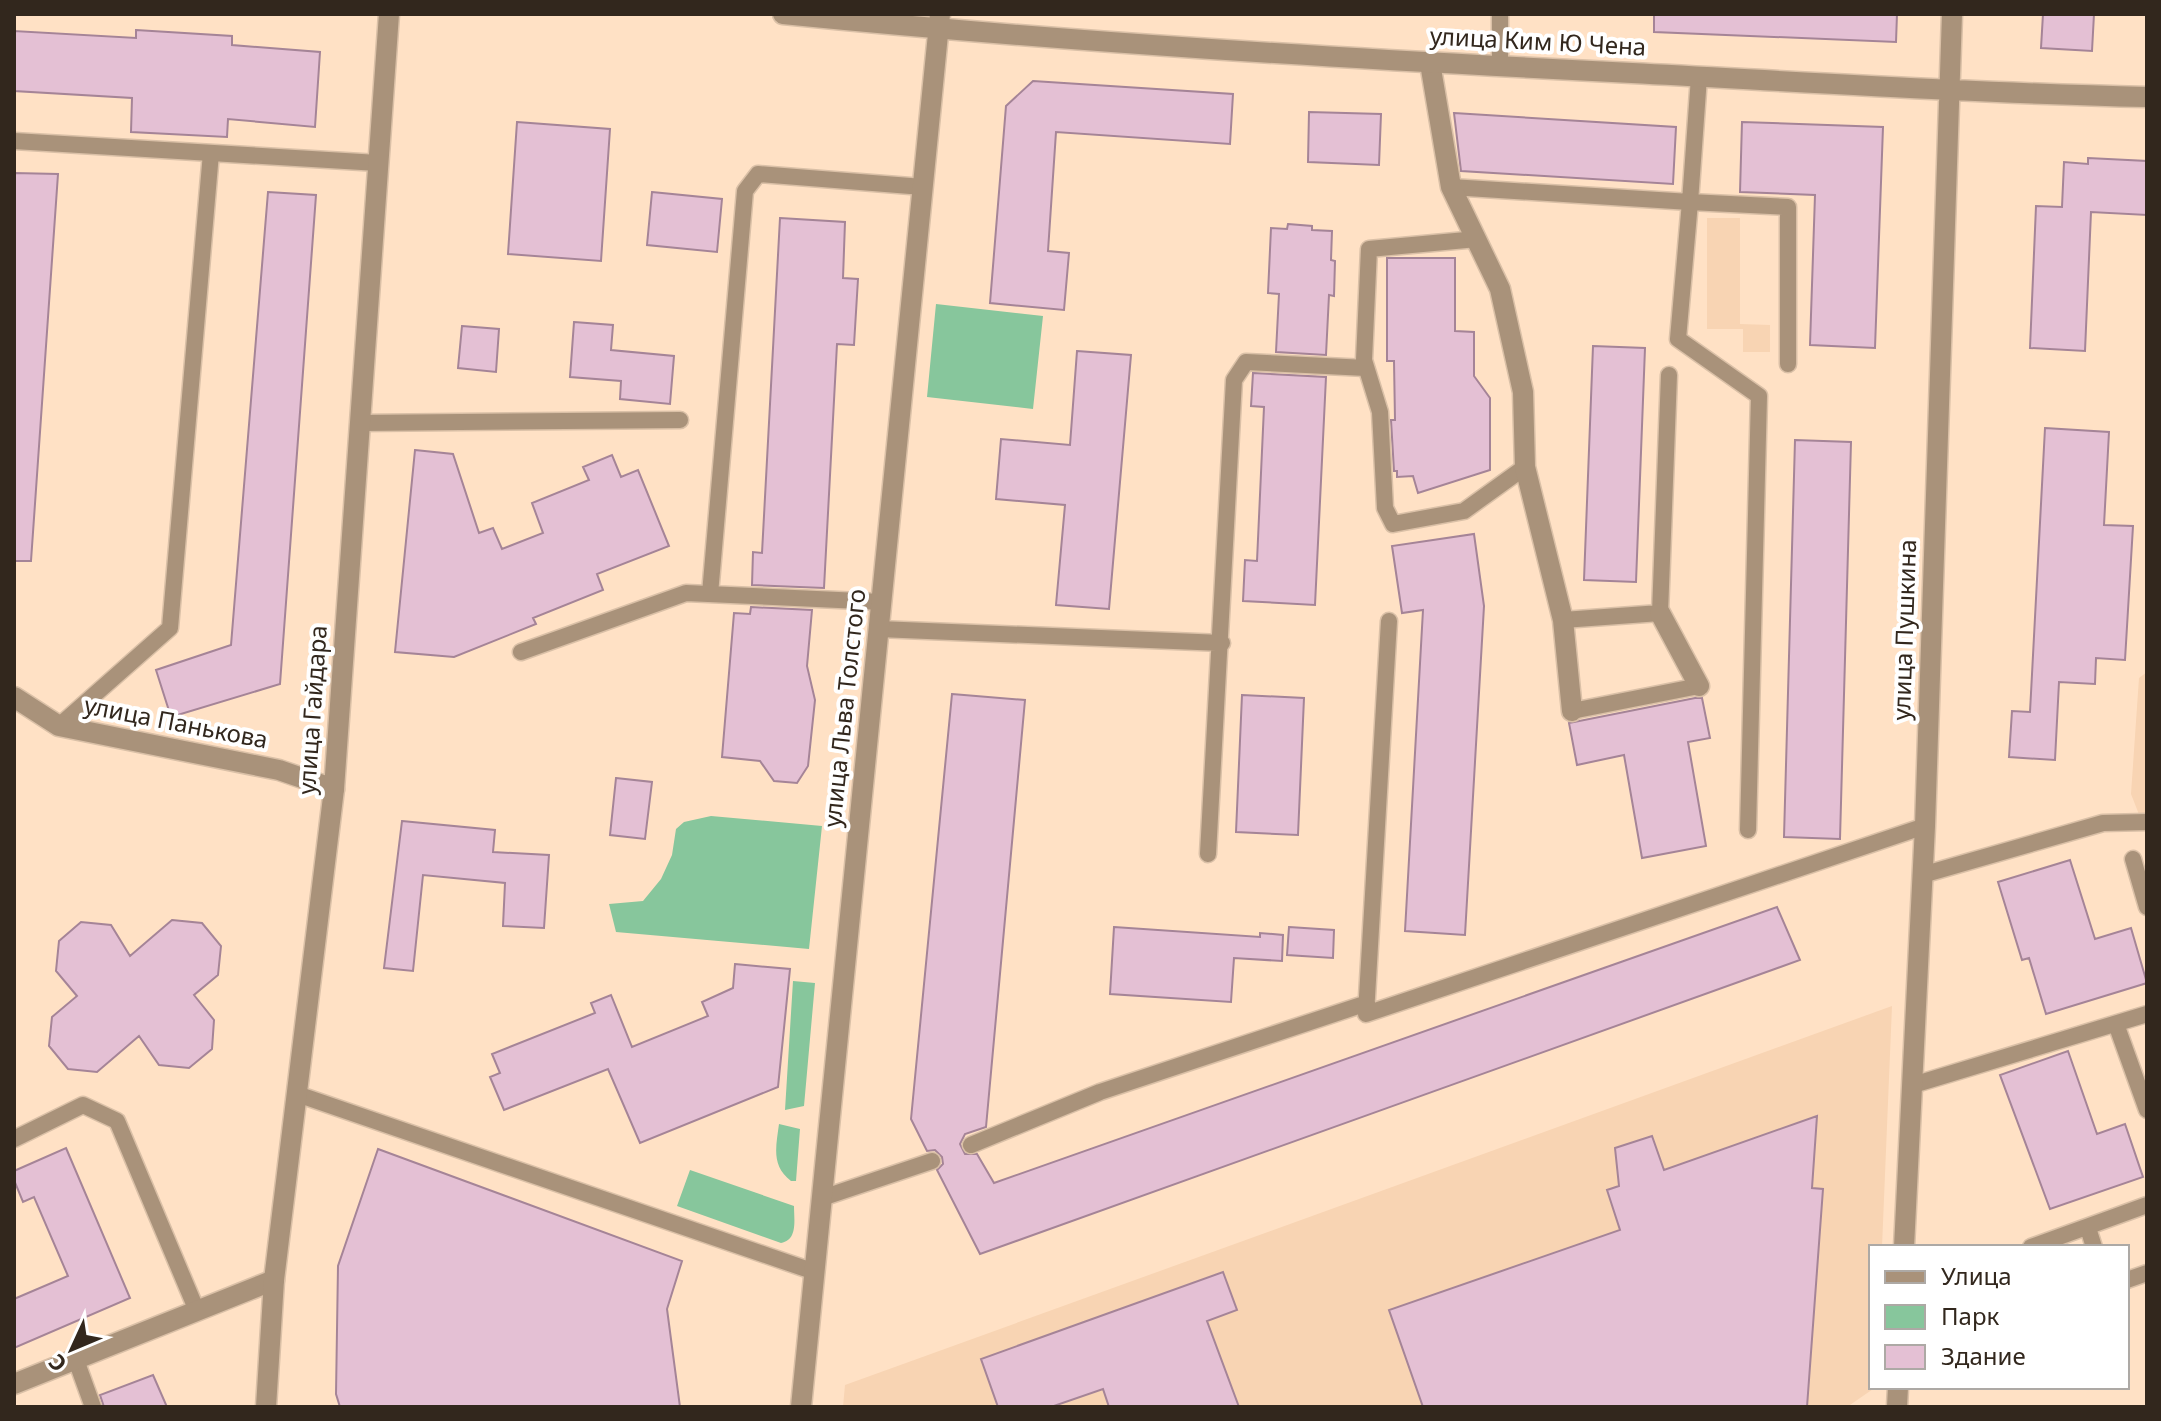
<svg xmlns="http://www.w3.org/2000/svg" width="2161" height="1421" font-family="'Noto Sans',sans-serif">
	<rect width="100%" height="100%" fill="#ffe1c5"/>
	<!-- built -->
	<path fill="#f8d4b3" d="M1707 218H1740V324L1770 325V352H1743V329H1707Z
		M2147 672V835L2131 794 2139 678Z
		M1892 1006 1882 1247H1871V1387H1876L1847 1407H843L845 1385Z"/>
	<!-- green -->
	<path fill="#87c69c" d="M936 304 1043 316 1033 409 927 397Z
		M711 816 822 826 809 949 616 932 609 904 643 901 661 879 672 855 676 829 684 822Z
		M793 981 815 983 804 1106 785 1110Z
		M779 1124 800 1129 796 1181H791C771 1166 776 1147 779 1124Z
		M690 1170 794 1206C794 1220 798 1240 781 1243L677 1206Z"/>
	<!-- building -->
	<path fill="#e4c0d4" stroke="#a58497" stroke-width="2" d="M1654 14H1897L1896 42 1654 32Z
		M2043 14H2094L2092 51 2041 48Z
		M136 30 232 36V45L320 52 315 127 228 119 227 137 131 132 132 98 14 91V31L136 38Z
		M1033 81 1233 94 1230 144 1056 132 1048 251 1069 253 1064 310 990 303 1006 106Z
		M1309 112 1381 114 1379 165 1308 162Z
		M1454 113 1676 127 1673 184 1461 171Z
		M517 122 610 129 601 261 508 254Z
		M1742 122 1883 127 1875 348 1810 345 1815 195 1740 192Z
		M2088 158 2147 161V215L2091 212 2085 351 2030 348 2036 206 2062 207 2064 162 2088 164Z
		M14 173 58 174 31 561H14Z
		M268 192 316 195 280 684 171 717 156 670 231 645Z
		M652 192 722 199 717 252 647 245Z
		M780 218 845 222 843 278 858 279 854 345 837 344 824 588 752 585 753 552 762 553Z
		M1288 224 1312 226V230L1332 231 1331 260 1335 261 1334 296 1329 295 1326 355 1276 352 1279 294 1268 293 1271 228 1287 229Z
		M1387 258H1455V331L1474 332V376L1490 398V470L1418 493 1413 476 1397 477V471H1394L1391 420H1395L1394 361H1387Z
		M574 322 613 325 611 350 674 356 670 404 620 399 621 381 570 377Z
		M462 326 499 329 496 372 458 368Z
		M1593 346 1645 348 1636 582 1584 580Z
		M1077 351 1131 355 1109 609 1056 605 1065 505 996 499 1001 439 1070 445Z
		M1253 373 1326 377 1315 605 1243 601 1245 560 1257 561 1264 407 1251 406Z
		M2045 428 2109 432 2104 525 2133 526 2125 660 2096 658 2095 684 2059 682 2055 760 2009 757 2012 711 2030 712Z
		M1795 440 1851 442 1840 839 1784 837Z
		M415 450 453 454 479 533 493 528 502 549 543 533 532 503 589 480 583 467 612 455 621 477 638 470 669 546 597 574 603 590 533 618 536 624 454 657 395 652Z
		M1474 534 1484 606 1465 935 1405 931 1423 610 1402 613 1392 546Z
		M751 607 812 610 807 666 815 700 808 766 797 783 774 781 760 761 722 757 734 613 750 614Z
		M952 694 1025 700 986 1127 965 1134 960 1144 965 1154H977L994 1183 1777 907 1800 960 980 1254 937 1170 943 1164 942 1157 935 1150 927 1151 911 1119Z
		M1242 695 1304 698 1298 835 1236 832Z
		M1695 698H1702L1710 738 1688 742 1706 846 1642 858 1624 755 1577 765 1569 723Z
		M616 778 652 782 645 839 610 835Z
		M402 821 495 830 493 852 549 855 544 928 503 926 505 883 423 875 413 971 384 968Z
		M2070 860 2095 939 2131 928 2147 983 2046 1014 2029 958 2022 960 1998 882Z
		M172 920 202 923 221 946 218 975 194 995 214 1020 212 1049 189 1068 159 1065 139 1036 97 1072 68 1069 49 1046 52 1017 77 996 56 971 59 941 81 922 111 925 130 956Z
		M1114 927 1260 937V933L1283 935 1282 961 1234 958 1231 1002 1110 994Z
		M1289 927 1334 930 1333 958 1287 955Z
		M735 964 790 969 778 1087 640 1143 608 1069 504 1110 490 1077 500 1073 492 1054 595 1013 591 1003 611 995 632 1047 708 1016 702 1002 733 988Z
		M2068 1051 2097 1134 2125 1124 2143 1177 2050 1209 2000 1075Z
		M1817 1116 1812 1188 1823 1189 1807 1407H1423L1389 1310 1620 1230 1607 1190 1619 1186 1615 1148 1652 1136 1664 1170Z
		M66 1148 130 1298 14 1348V1299L68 1276 34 1197 23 1202 14 1180V1171Z
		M378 1149 682 1261 667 1309 680 1407H340L336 1394 338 1266Z
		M1223 1272 1237 1310 1207 1321 1239 1407H1109L1103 1389 1051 1407H998L981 1359Z
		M153 1375 167 1407H104L100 1395Z"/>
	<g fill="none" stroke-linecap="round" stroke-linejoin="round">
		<!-- service casing -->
		<g stroke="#dac0a7" stroke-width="19">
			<path id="service" d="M1500 67V14
				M14 141 378 163
				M1451 187 1690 202 1699 77
				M1477 239 1369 249 1364 360 1380 412 1385 508 1393 524 1464 511 1525 467
				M360 423 680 420
				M710 594 745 191 758 174 923 187
				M1563 620 1660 613 1669 375
				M1389 621 1366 1014 1925 826
				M879 629 1222 643
				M521 652 686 593 882 602
				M1572 711 1699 686
				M59 726 170 628 211 153
				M1748 830 1759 396 1678 339 1690 202 1788 207V364
				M1208 854 1234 380 1246 362 1366 368
				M2133 859 2147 907
				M1922 875 2103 823 2147 822
				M2116 1024 2147 1110
				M1913 1085 2147 1014
				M297 1094 815 1272
				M14 1139 83 1105 117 1121 197 1311
				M971 1145 1100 1092 1367 1003
				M822 1198 932 1161
				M2088 1228 2094 1247
				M2031 1247 2147 1205
				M2127 1280 2147 1273
				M76 1360 93 1407"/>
		</g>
		<!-- minor casing -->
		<g stroke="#dac0a7" stroke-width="23">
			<path id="minor" d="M1430 63 1451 187 1500 289 1523 392 1525 467 1563 620 1572 711
				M1660 613 1699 686
				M14 697 59 726 279 770 334 789
				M14 1384 274 1280"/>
		</g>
		<!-- tertiary casing -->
		<g stroke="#dac0a7" stroke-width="23">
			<path id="tertiary" d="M783 14C1065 42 1349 59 1632 73 1804 82 1975 93 2147 97
				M1904 1247 1925 826 1952 14
				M266 1407 274 1280 334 789 389 14
				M801 1407 940 14
				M1897 1407 1898 1387"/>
		</g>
		<!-- service -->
		<use href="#service" stroke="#a9927a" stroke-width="16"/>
		<!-- minor -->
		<use href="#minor" stroke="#a9927a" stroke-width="20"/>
		<!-- tertiary -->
		<use href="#tertiary" stroke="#a9927a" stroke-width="20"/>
	</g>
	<g text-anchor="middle" stroke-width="8" stroke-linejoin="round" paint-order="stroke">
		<!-- street labels -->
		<g font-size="24" fill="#32271d" stroke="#fff">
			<text transform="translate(1538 42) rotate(3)" y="8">улица Ким Ю Чена</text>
			<text transform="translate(1905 630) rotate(-88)" y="8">улица Пушкина</text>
			<text transform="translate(845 708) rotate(-84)" y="8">улица Льва Толстого</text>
			<text transform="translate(313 710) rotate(-86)" y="8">улица Гайдара</text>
			<text transform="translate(176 723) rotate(11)" y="8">улица Панькова</text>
		</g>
	</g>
	<!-- border -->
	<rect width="2161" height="1421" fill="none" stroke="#32271d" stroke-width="32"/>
	<!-- legend -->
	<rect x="1869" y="1245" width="260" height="144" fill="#ffffff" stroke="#ada9a5" stroke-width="2"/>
	<rect x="1885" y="1271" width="40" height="12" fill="#a9927a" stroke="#ada9a5" stroke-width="2"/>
	<text x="1941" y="1285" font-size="24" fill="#32271d">Улица</text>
	<rect x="1885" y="1305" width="40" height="24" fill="#87c69c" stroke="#ada9a5" stroke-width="2"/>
	<text x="1941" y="1325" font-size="24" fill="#32271d">Парк</text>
	<rect x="1885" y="1345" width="40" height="24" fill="#e4c0d4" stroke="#ada9a5" stroke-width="2"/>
	<text x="1941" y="1365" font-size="24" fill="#32271d">Здание</text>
	<!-- north arrow -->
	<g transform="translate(72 1349) rotate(226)" stroke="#ffffff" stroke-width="6" paint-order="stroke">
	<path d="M0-6L14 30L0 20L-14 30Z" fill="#32271d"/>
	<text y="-12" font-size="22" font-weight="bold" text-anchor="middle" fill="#32271d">С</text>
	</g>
</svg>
